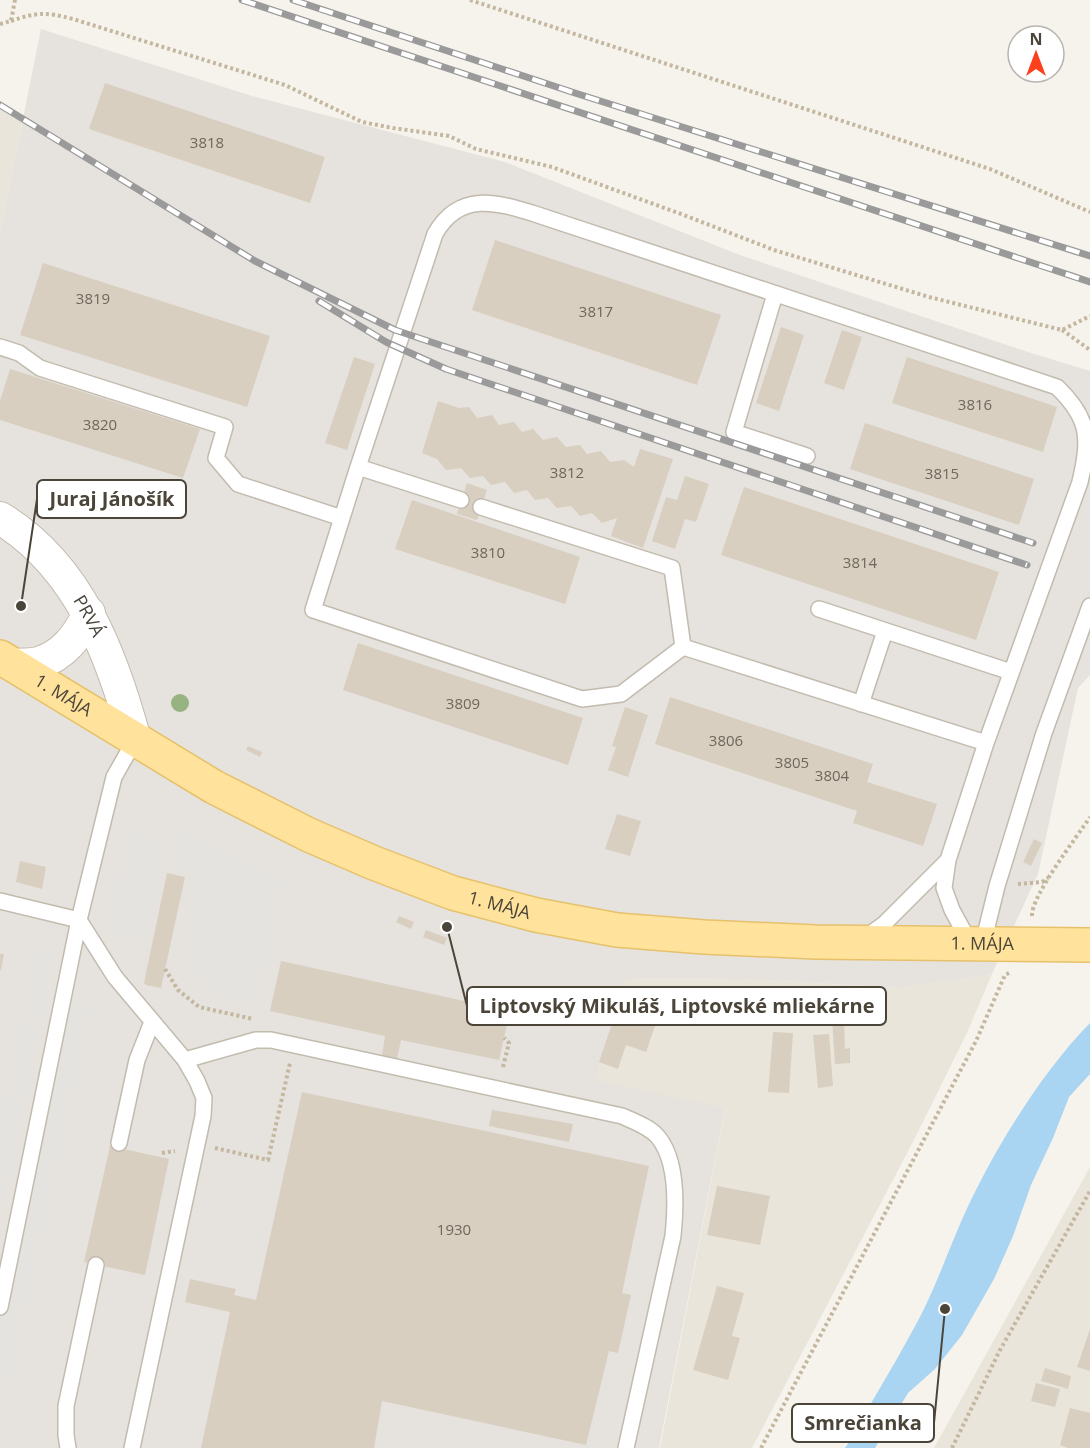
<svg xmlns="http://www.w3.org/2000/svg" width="1090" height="1448" font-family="'Open Sans',sans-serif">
	<rect width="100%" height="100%" fill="#f6f3ec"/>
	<!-- residential -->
	<path fill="#eae5da" d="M0 109 22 122 0 232Z
		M992 974 967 1033 915 1138 752 1448H660L725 1109 591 1080 626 978 744 979 901 988Z
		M1090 1167V1448H934Z"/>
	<!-- industrial -->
	<path fill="#e6e2dd" d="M41 29 252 96 505 162 740 255 1028 352 1090 371V675L1078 688 1038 874 992 974 901 988 744 979 626 978 595 1080 725 1108 659 1448H0V232Z"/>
	<!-- parking -->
	<path fill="#e5e3e0" d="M130 829 168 841 148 938 107 932Z
		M181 831 282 882 257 1005 213 993 186 964 194 877 171 862Z
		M43 935 56 937 0 1217V1128Z
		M72 1005 91 1007 0 1413V1336Z"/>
	<!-- water -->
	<path fill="#a9d4f2" d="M1090 1023V1074L1069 1097 1053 1138 1031 1185 1013 1236 994 1279 962 1335 935 1369 908 1393 875 1448H845C855 1434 861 1419 870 1405 887 1376 904 1347 920 1317 941 1276 955 1230 977 1188 1006 1131 1046 1068 1090 1023Z"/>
	<!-- building -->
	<path fill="#d8cfc1" d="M105 83 325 157 310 203 89 129Z
		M495 240 721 315 697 385 472 310Z
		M43 263 270 336 247 407 20 335Z
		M781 327 804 335 779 411 756 403Z
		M842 330 862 337 844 390 824 383Z
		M354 357 375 364 347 450 325 443Z
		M907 357 1057 407 1043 452 892 403Z
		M10 369 200 429 183 478 0 420V401Z
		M438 401 459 408 469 407 477 418 492 415 499 425 514 422 522 432 533 429 543 440 557 437 566 447 580 445 587 454 601 451 610 462 624 460 634 467 640 449 673 459 643 548 611 536 617 518 602 523 592 513 580 516 571 506 557 508 548 498 535 500 527 490 514 493 505 482 491 485 483 476 470 478 461 468 446 470 437 459 422 453Z
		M865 423 1034 479 1019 525 850 469Z
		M685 476 709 484 696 522 685 519 675 549 652 541 666 497 677 500Z
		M467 483 487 490 477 520 457 514Z
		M744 487 999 572 976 640 721 555Z
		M412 500 580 557 565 604 395 549Z
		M358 643 583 718 568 765 343 690Z
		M670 697 873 764 867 782 937 804 923 846 853 823 857 811 655 744Z
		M625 707 648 715 628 777 608 770 616 747 612 746Z
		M248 746 262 752 260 757 246 750Z
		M617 814 641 821 630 856 605 849Z
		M1034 839 1042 843 1031 866 1023 862Z
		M20 861 46 867 42 889 16 882Z
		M167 873 185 877 161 988 146 985 144 983Z
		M399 916 414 922 411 929 396 922Z
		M426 930 447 938 444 945 423 937Z
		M0 954H4L1 970H0Z
		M281 961 510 1011 499 1060 401 1040 397 1059 382 1056 385 1036 270 1011Z
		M870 999 871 1020 844 1022 845 1049 850 1048V1063L835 1064 831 1002Z
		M616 1012 655 1026 646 1052 626 1045 618 1069 599 1062Z
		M773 1032 793 1033 789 1093 768 1092Z
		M829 1034 833 1086 818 1088 813 1035Z
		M302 1092 649 1166 622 1293 631 1295 618 1353 609 1351 586 1445 382 1401 374 1448H201L230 1312 185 1302 190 1279 236 1289 234 1295 256 1300Z
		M492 1110 573 1124 569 1142 489 1126Z
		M110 1146 169 1159 145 1275 84 1262Z
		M717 1186 770 1196 760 1245 707 1235Z
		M717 1286 744 1293 732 1336 740 1338 728 1380 693 1370Z
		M1090 1329V1371L1077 1367Z
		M1045 1368 1071 1376 1068 1389 1041 1381Z
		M1036 1383 1060 1389 1055 1407 1031 1401Z
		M1070 1408 1090 1413V1448H1068L1060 1445Z"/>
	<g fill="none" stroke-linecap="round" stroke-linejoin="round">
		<!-- lane casing -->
		<g stroke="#c2bbae" stroke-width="18">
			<path id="lane" d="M775 294 734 432 807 456
				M0 347 19 353 40 368 225 427 216 458 238 484 342 518
				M358 467 435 234C459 191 497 202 535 214L1057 387C1090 419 1090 438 1080 482L986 743 948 860 884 924 866 937
				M461 500 358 467 313 610 582 699 621 694 683 647
				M481 507 672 568 683 647 986 743
				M819 609 1011 672
				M861 704 885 631
				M948 860 944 888 952 910 970 943
				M0 901 79 920 115 977 185 1060 197 1081 204 1098 203 1116 132 1448
				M983 943 997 886 1044 733 1090 606
				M185 1060 256 1040H271L622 1116C633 1121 650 1127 658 1137 678 1161 676 1207 673 1236L626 1448
				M119 1143 137 1060 152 1022
				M0 1307 79 920 114 777 135 740
				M68 1448 66 1435V1406L96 1265"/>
		</g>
		<!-- street casing -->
		<g stroke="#c2bbae" stroke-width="34">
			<g id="street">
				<path id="s1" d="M0 518C79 566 112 655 135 740"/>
				<path d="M15 665C23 664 32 665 39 663 64 655 78 636 89 613"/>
			</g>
		</g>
		<!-- primary casing -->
		<g stroke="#e6c16a" stroke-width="36">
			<g id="primary">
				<path id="s2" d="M0 657 214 787 309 835 374 863 453 893 536 915 617 930 704 937 816 942 1090 945"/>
			</g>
		</g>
		<!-- path -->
		<path stroke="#c4b79f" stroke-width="4" stroke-dasharray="3 3" stroke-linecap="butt" d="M470 0 990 169 1090 212
			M11 21C37 12 46 12 73 19L285 85 362 122 393 128 449 136 476 149 552 167 681 214 774 250 929 297 1062 330 1090 316
			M0 24 11 21 15 0
			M1062 330 1090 350
			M1018 884 1042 882 1048 878
			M1032 916C1031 896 1077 837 1090 817
			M165 969 178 990 199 1007 253 1019
			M503 1067 509 1043 504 1038
			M215 1148 268 1160 290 1063
			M162 1153 175 1151
			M761 1448 976 1041 1005 975 1009 973
			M952 1448 1000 1350 1090 1191"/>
		<!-- lane -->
		<use href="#lane" stroke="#fff" stroke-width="15"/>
		<!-- street -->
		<use href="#street" stroke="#fff" stroke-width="32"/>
		<!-- primary -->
		<use href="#primary" stroke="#ffe39c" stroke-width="33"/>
		<!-- rail casing -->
		<g stroke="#9a9a9a" stroke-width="7">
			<path id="rail" d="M242 0 1090 282
				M293 0 575 93 1090 256
				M0 105 255 261 395 330 1033 543
				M319 301 386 342 446 369 1027 565"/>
		</g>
		<!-- rail -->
		<use href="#rail" stroke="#fff" stroke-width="4.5" stroke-dasharray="14" stroke-linecap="butt"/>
	</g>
	<!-- trees -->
	<circle fill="#97b381" cx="180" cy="703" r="9"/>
	<g text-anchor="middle" stroke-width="4.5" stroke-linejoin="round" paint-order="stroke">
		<!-- number labels -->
		<g font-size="15" fill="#6e675b">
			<text x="207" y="148">3818</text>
			<text x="93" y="304">3819</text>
			<text x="596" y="317">3817</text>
			<text x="975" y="410">3816</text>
			<text x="100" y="430">3820</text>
			<text x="567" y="478">3812</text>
			<text x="942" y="479">3815</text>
			<text x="488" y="558">3810</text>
			<text x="860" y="568">3814</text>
			<text x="463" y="709">3809</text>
			<text x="726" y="746">3806</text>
			<text x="792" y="768">3805</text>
			<text x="832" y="781">3804</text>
			<text x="454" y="1235">1930</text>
		</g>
		<!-- street labels -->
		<g font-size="18" fill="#4b4439" stroke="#fff">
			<text dy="6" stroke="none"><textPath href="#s1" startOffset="134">PRVÁ</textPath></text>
			<text dy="6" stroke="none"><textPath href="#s2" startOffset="74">1. MÁJA</textPath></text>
			<text dy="6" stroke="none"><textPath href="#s2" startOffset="560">1. MÁJA</textPath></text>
			<text dy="6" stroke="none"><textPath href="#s2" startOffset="1046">1. MÁJA</textPath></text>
		</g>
	</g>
	<!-- callouts -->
	<path fill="none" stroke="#4b4439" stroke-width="2" d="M21 606L37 499M447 927L467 1006M945 1309L934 1423"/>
	<g fill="#4b4439" stroke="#fff" stroke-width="2">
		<circle cx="21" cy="606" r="6"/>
		<circle cx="447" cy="927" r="6"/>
		<circle cx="945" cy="1309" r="6"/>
	</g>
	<g fill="#fff" stroke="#4b4439" stroke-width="2">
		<rect x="37" y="480" width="149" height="38" rx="6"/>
		<rect x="467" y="987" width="419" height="38" rx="6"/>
		<rect x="792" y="1404" width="142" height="38" rx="6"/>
	</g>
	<g font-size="20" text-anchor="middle" font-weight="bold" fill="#4b4439">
		<text x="112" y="506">Juraj Jánošík</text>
		<text x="677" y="1013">Liptovský Mikuláš, Liptovské mliekárne</text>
		<text x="863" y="1430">Smrečianka</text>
	</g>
	<!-- north arrow -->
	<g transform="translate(1036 54)"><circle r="28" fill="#ffffff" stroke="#b7b4b0" stroke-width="1.5"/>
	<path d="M0-4.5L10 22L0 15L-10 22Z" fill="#fc3f1d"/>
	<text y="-9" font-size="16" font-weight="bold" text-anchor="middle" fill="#4b4439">N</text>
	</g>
</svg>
